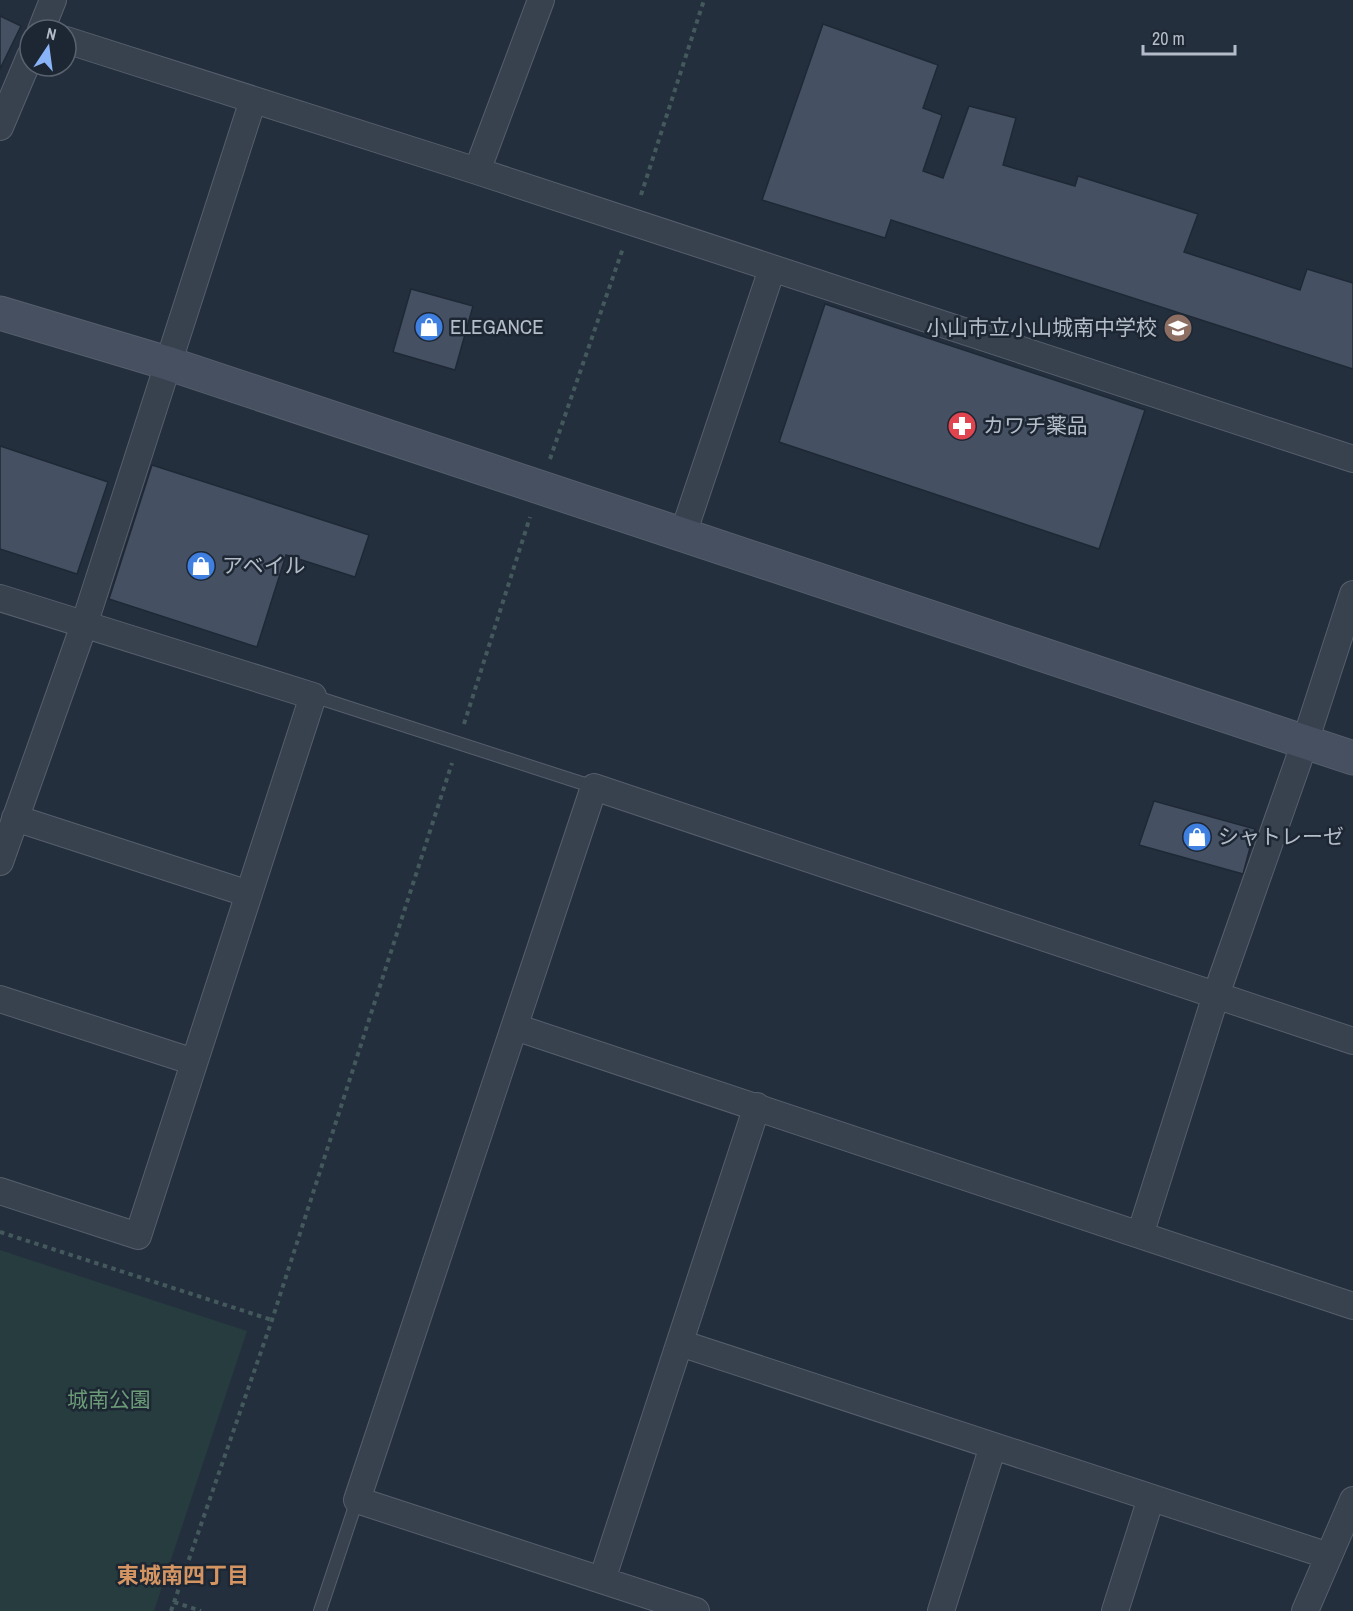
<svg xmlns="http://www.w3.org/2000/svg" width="1353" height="1611" font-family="'Archivo Narrow','Noto Sans JP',sans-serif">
	<rect width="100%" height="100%" fill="#242f3e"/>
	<!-- green -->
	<path fill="#263c3f" d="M0 1250 247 1331 154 1611H0Z"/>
	<!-- building -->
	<path fill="#455162" stroke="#1f2835" stroke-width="1.5" d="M0 16 21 26 0 69Z
		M823 24 938 65 923 108 942 115 923 171 943 178 969 106 1016 118 1003 165 1075 186 1078 176 1198 214 1184 252 1300 290 1307 269 1353 283V369L891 220 885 238 762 200Z
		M411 289 473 306 455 370 393 352Z
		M825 304 1145 410 1099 549 779 442Z
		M0 446 108 482 77 574 0 549Z
		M152 465 369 535 355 577 286 555 257 647 109 599Z
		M1154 801 1255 829 1243 874 1139 845Z"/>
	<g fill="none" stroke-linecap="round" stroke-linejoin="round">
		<!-- lane casing -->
		<g stroke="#565f6c" stroke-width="14">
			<path id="lane" d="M313 696 594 787
				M320 1611 357 1500"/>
		</g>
		<!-- street casing -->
		<g stroke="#565f6c" stroke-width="28">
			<path id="street" d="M41 30 53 0
				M66 40 477 171 1353 459
				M0 127 30 56
				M477 171 541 0
				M683 534 772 269
				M0 598 313 696 138 1236 0 1191
				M15 818 249 894
				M0 862 84 625 253 100
				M0 999 194 1062
				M515 1027 1353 1306
				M1140 1235 1216 995 1305 742 1353 594
				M680 1343 1329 1556
				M602 1580 757 1106
				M696 1611 357 1500 594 787 1353 1041
				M941 1611 993 1446
				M1115 1611 1151 1498
				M1305 1611 1353 1500"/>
		</g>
		<!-- secondary casing -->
		<g stroke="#565f6c" stroke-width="35">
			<path id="secondary" d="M0 313 167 363 1353 758"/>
		</g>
		<!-- path -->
		<path stroke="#44595c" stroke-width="4" stroke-dasharray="4.5 4.5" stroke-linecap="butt" d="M641 195 704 0
			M550 459 623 248
			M464 724 530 517
			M0 1232 272 1320
			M174 1602 201 1611
			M171 1611 272 1320 452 763"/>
		<!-- lane -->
		<use href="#lane" stroke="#38414e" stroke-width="12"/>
		<!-- street -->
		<use href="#street" stroke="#38414e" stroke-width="26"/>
		<!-- secondary -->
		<use href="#secondary" stroke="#465061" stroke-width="33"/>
	</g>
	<!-- icons -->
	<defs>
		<g id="shop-disc" transform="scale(1.5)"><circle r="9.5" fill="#3f7fe0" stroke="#1d2633"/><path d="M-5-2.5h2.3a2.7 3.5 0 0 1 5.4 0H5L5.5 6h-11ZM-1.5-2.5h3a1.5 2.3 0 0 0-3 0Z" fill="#fff"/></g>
		<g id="school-disc" transform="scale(1.5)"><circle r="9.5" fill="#8d6e63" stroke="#1d2633"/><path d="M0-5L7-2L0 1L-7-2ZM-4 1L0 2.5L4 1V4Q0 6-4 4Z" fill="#fff"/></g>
		<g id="pharmacy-disc" transform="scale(1.5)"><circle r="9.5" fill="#e0444e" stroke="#1d2633"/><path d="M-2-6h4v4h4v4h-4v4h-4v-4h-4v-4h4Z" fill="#fff"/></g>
	</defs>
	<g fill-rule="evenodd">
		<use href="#shop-disc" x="429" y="327"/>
		<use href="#school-disc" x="1178" y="328"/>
		<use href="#pharmacy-disc" x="962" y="426"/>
		<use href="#shop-disc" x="201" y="566"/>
		<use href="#shop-disc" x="1197" y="837"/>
	</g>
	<g text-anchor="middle" stroke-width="5" stroke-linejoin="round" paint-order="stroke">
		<!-- poi labels -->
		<g font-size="21" fill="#b4bcc9" stroke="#1d2633" text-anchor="start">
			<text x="450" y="334">ELEGANCE</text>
			<text x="1157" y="335" text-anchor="end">小山市立小山城南中学校</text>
			<text x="983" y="433">カワチ薬品</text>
			<text x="222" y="573">アベイル</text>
			<text x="1218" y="844">シャトレーゼ</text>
		</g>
		<!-- park labels -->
		<g font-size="21" fill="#6b9a76" stroke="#1d2633">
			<text x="109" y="1407">城南公園</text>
		</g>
		<!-- neighbourhood labels -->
		<g font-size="22" font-weight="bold" fill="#d59563" stroke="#1d2633">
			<text x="183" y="1583">東城南四丁目</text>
		</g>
	</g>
	<!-- north arrow -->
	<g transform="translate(48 48) rotate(13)"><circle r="28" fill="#1d2633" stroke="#59626f" stroke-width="1.5"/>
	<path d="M0-4.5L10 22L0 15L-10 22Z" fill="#8ab4f8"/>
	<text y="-9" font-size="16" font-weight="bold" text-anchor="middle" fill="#b4bcc9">N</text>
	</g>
	<!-- scale -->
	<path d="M1143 45v9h92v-9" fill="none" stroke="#b4bcc9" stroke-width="3"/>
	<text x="1152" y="45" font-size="18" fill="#b4bcc9" stroke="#1d2633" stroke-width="4.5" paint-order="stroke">20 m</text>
</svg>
